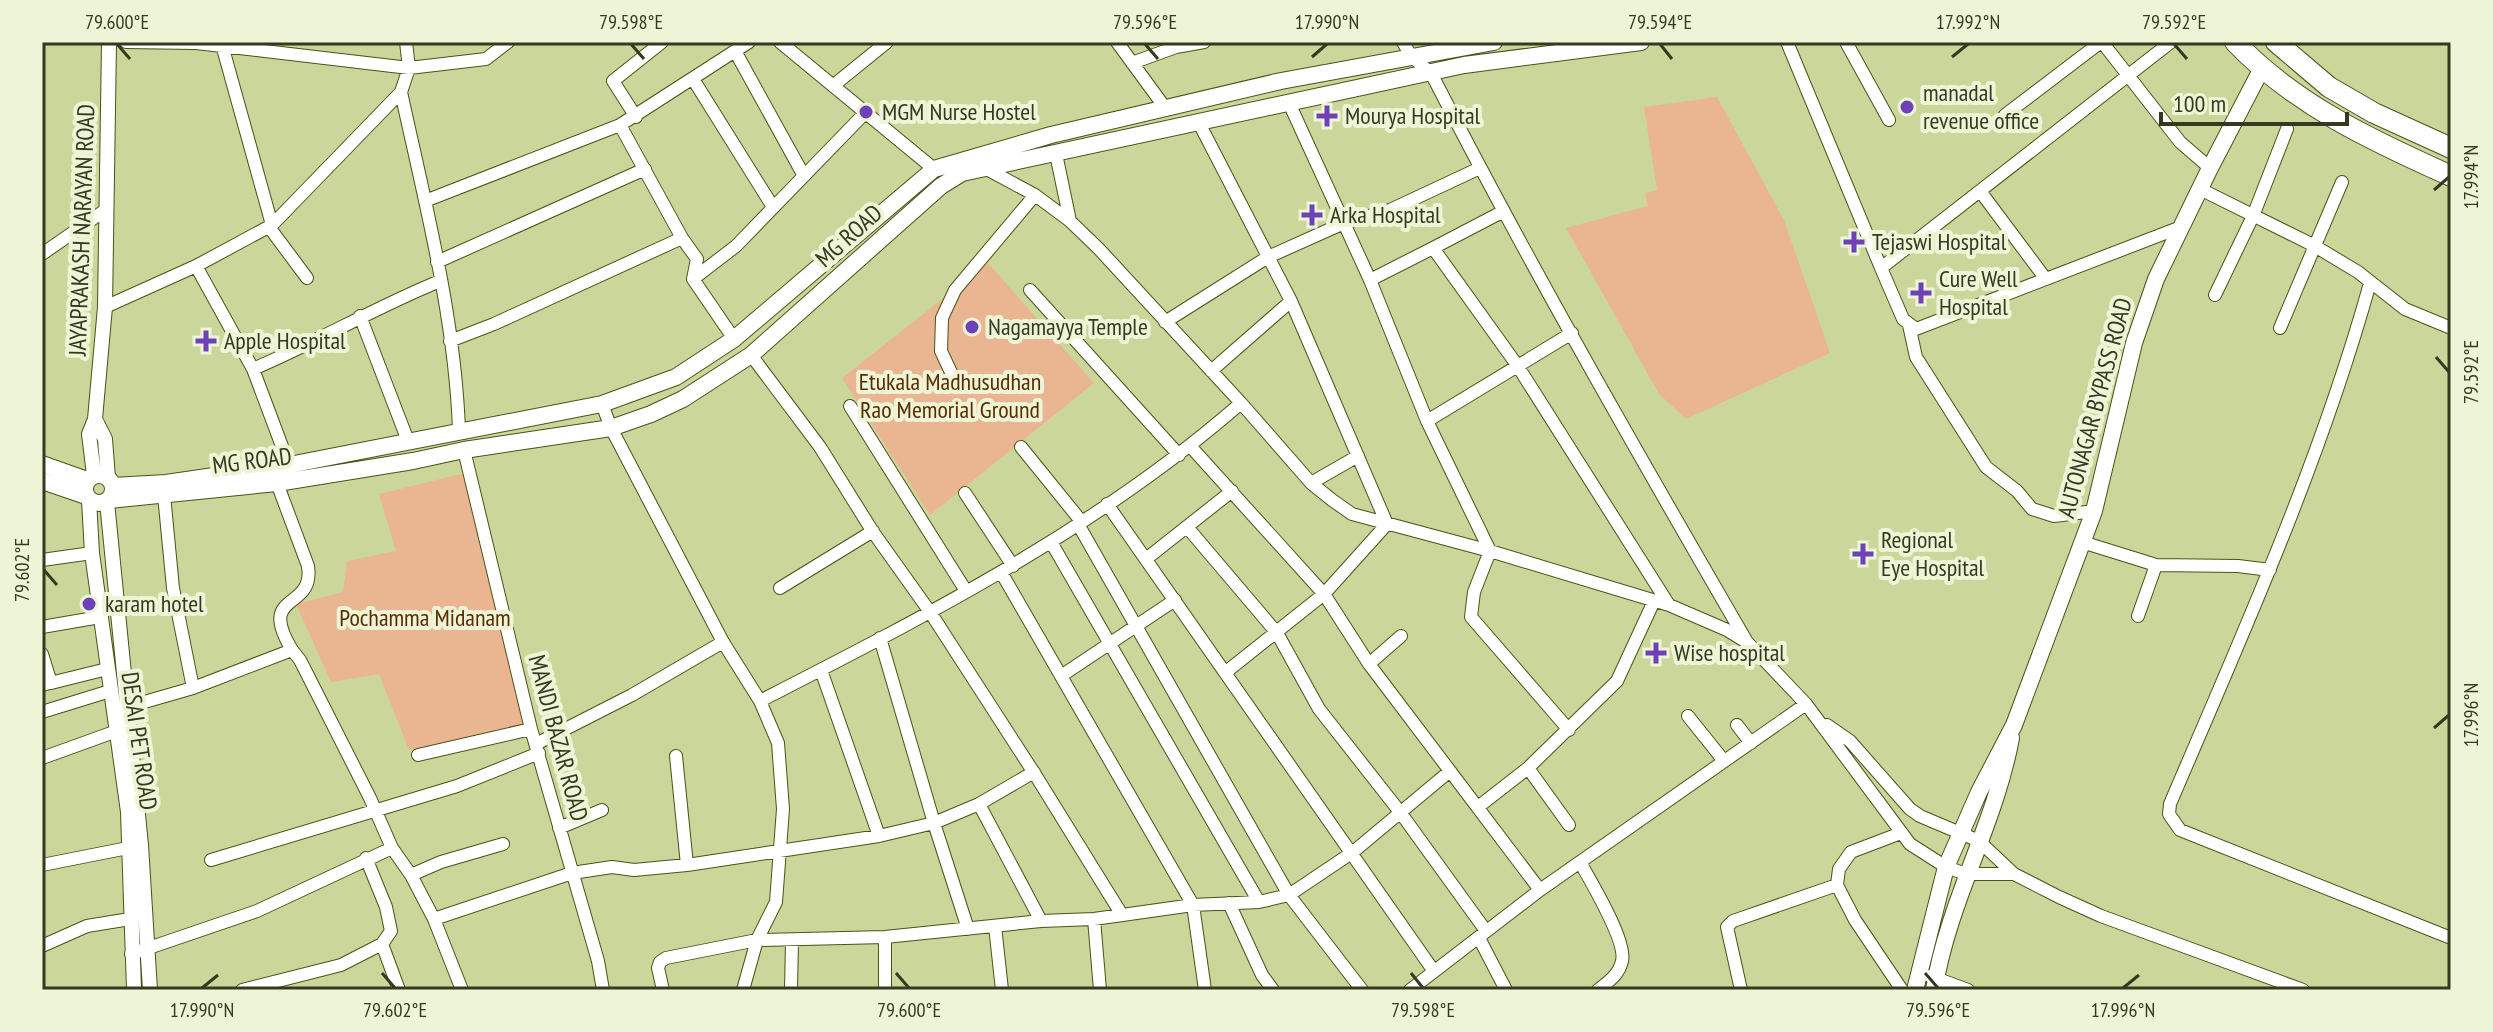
<svg xmlns="http://www.w3.org/2000/svg" width="2493" height="1032" font-family="'PT Sans Narrow',sans-serif">
	<rect width="100%" height="100%" fill="#cbd79a"/>
	<!-- park -->
	<path fill="#e9b691" d="M1717 97 1784 220 1830 353 1686 419 1659 394 1566 228 1648 206 1645 193 1657 190 1644 107Z
		M988 263 1094 383 930 515 842 378Z
		M465 473 525 729 409 750 379 674 331 682 296 604 343 592 347 561 396 551 379 494Z"/>
	<g fill="none" stroke-linecap="round" stroke-linejoin="round">
		<!-- minor casing -->
		<g stroke="#495217" stroke-width="14">
			<path id="minor" d="M126 42 196 43 409 68 486 59 508 42
				M406 42 409 68 401 92C425 203 455 317 459 430
				M780 42 934 169
				M1117 42 1166 109
				M1403 42 1411 56 1431 73C1530 266 1638 454 1747 642
				M1787 42 1881 268
				M1846 42 1889 120
				M2102 42 2180 142 2210 168
				M2171 42 1881 268 1903 319 1916 329 2181 227
				M735 51 749 42
				M1132 63 1176 47 1204 42
				M693 79 773 207
				M834 85 887 42
				M1289 103 1370 280 1427 421 1490 551 1474 592 1471 617 1569 730
				M2005 115 2101 42
				M636 117 613 81 662 42
				M1199 123 1291 301 1387 524 1324 594 1226 672
				M620 125 682 238 697 259 693 279 734 339
				M1056 154 1070 221
				M983 167 1035 195 1070 221 1099 249 1241 403 1311 483 1332 500 1352 514 1490 551 1669 605 1727 630 1748 643 1806 704 1910 844 1946 867 1966 874H2014
				M2200 189 2313 245 2358 272 2405 309 2451 328
				M1980 191 2045 278
				M425 201 620 125 735 51 804 176
				M272 225 401 92
				M269 227 307 278
				M1433 248 1502 212
				M42 254 107 209
				M437 262 645 169
				M196 266 253 369
				M693 279 736 246 866 112
				M1370 280 1433 248 1517 365 1669 605
				M2370 283C2320 463 2243 633 2170 804L2169 814 2180 830 2451 938
				M1030 290 1179 455
				M2215 295 2253 216 2287 129
				M105 307 196 266 272 225 222 45
				M360 316 408 441
				M1165 322 1268 257 1344 223 1390 210 1480 168
				M1909 325 1916 357 1986 467 2017 491 2032 509 2054 516 2094 511
				M2280 328 2342 182
				M450 341 494 324 682 238
				M751 355 820 447 873 532 930 612 1036 776 1122 915
				M1211 371 1291 301
				M956 383 941 351 942 318 955 290 1035 195
				M602 404 611 428 723 642 760 701 778 743 783 809 776 902 757 940 743 990
				M850 406 966 591
				M1427 421 1572 333
				M1021 447 1081 521
				M1191 447 1324 594 1369 664 1450 771
				M464 450 531 729 598 961 603 990
				M289 465 253 369C317 342 376 307 440 281
				M277 483 308 566C315 612 256 590 292 650
				M1311 483 1358 456
				M965 493 1013 566
				M164 495 173 588 193 688
				M1107 504 1433 970
				M1078 524 1289 895 1362 990
				M1187 527 1277 633 1319 709 1400 812 1486 931
				M1051 542 1259 902
				M2082 542 2156 565 2238 566 2270 570
				M1146 559 1232 491
				M42 560 92 553
				M1001 572 1193 905 1205 990
				M780 588 873 531
				M2138 616 2156 565
				M42 627 100 617
				M880 638 934 823 968 929
				M42 654 51 683
				M1369 664 1401 636
				M821 670 879 836
				M1061 676 1175 600
				M42 685 107 669 51 683
				M760 701C928 615 1098 528 1241 403
				M127 707 193 688 292 650 300 660 370 798 392 848 411 875 434 919 462 990
				M42 712 110 691
				M1688 716 1724 761
				M1737 725 1751 743
				M1827 725 1850 741 1910 809 1920 816 1979 841 2014 874 2059 897 2101 916 2303 990
				M536 744 632 695 723 642
				M418 755 531 729
				M676 756 687 865
				M42 758 114 732
				M1528 768 1569 825
				M979 804 1041 921
				M1478 807 1528 768 1617 681 1654 601
				M559 828 602 810
				M1901 833 1851 852 1839 869 1837 885 1855 920 1902 990
				M366 858 386 907 391 931 382 944 399 990
				M211 860 457 786 539 753
				M1580 862C1591 882 1627 941 1622 961 1619 975 1608 982 1598 990
				M42 865 138 846
				M411 875 441 862 503 844
				M1229 903 1262 975 1273 990
				M434 919 572 873 612 867 634 870 687 865 879 836 934 823 979 804 1034 772
				M1094 919 1100 990
				M995 926 1002 990
				M885 937V990
				M1479 938 1506 990
				M42 946 87 926 130 919
				M131 954 257 911 392 848
				M1930 976 1968 990
				M242 990 341 965 382 944
				M663 990 658 968 660 962 666 958 757 940 885 937 1041 921 1094 919 1193 905 1259 902 1289 895 1353 852 1450 771 1540 890
				M791 990 792 941
				M1410 990 1540 890 1806 704
				M1741 990 1727 927 1733 921 1837 885"/>
		</g>
		<!-- tertiary casing -->
		<g stroke="#495217" stroke-width="16">
			<path id="tertiary" d="M95 419 105 439 108 478
				M94 475 89 434 95 419 105 307 109 42
				M89 500 92 553 128 812 134 990
				M107 502 141 845 150 990"/>
		</g>
		<!-- secondary casing -->
		<g stroke="#495217" stroke-width="18">
			<path id="secondary" d="M42 464 87 480
				M85 489a14 14 0 1 1 28 0a14 14 0 1 1-28 0Z
				M42 481 86 496
				M113 486 166 483 289 465 602 404 676 377 734 339 934 169 1051 135 1281 81 1494 42
				M109 500 277 483 413 461 464 450 611 428 651 414 683 399 751 355 941 186 962 173 1464 65 1641 42
				M1915 990 1946 867 1979 792 2014 725 2094 511 2134 343 2156 279 2210 168 2261 70
				M1934 990C1948 902 1995 825 2011 738"/>
		</g>
		<!-- trunk casing -->
		<g stroke="#495217" stroke-width="22">
			<path id="trunk" d="M2235 42C2295 105 2373 141 2451 176
				M2276 42 2329 87 2374 113 2451 148"/>
		</g>
		<!-- minor -->
		<use href="#minor" stroke="#fff" stroke-width="12"/>
		<!-- tertiary -->
		<use href="#tertiary" stroke="#fff" stroke-width="14"/>
		<!-- secondary -->
		<use href="#secondary" stroke="#fff" stroke-width="16"/>
		<!-- trunk -->
		<use href="#trunk" stroke="#fff" stroke-width="20"/>
	</g>
	<!-- ticks -->
	<path fill="none" stroke="#343920" stroke-width="3" d="M117 44 130 59M631 44 644 59M1145 44 1158 59M1660 44 1672 59M2174 44 2187 59M1312 57 1327 44M1952 57 1968 44M2434 190 2449 177M2436 357 2449 372M44 570 57 585M2434 728 2449 715M382 973 395 988M896 973 909 988M1411 973 1423 988M1925 973 1938 988M202 988 218 975M2123 988 2139 975"/>
	<!-- markers -->
	<g fill="#6f41b8" stroke="#eef5d6" stroke-width="3">
		<circle cx="1907" cy="107" r="8"/>
		<circle cx="866" cy="112" r="8"/>
		<path d="M1323 104h8v8h8v8h-8v8h-8v-8h-8v-8h8z"/>
		<path d="M1308 203h8v8h8v8h-8v8h-8v-8h-8v-8h8z"/>
		<path d="M1850 230h8v8h8v8h-8v8h-8v-8h-8v-8h8z"/>
		<path d="M1917 281h8v8h8v8h-8v8h-8v-8h-8v-8h8z"/>
		<circle cx="972" cy="327" r="8"/>
		<path d="M202 329h8v8h8v8h-8v8h-8v-8h-8v-8h8z"/>
		<path d="M1859 542h8v8h8v8h-8v8h-8v-8h-8v-8h8z"/>
		<circle cx="89" cy="604" r="8"/>
		<path d="M1652 641h8v8h8v8h-8v8h-8v-8h-8v-8h8z"/>
	</g>
	<g text-anchor="middle" stroke-width="8" stroke-linejoin="round" paint-order="stroke">
		<!-- poi labels -->
		<g font-size="24" fill="#343920" stroke="#eef5d6" text-anchor="start">
			<text x="1923" y="101">manadal<tspan x="1923" dy="28">revenue office</tspan></text>
			<text x="882" y="120">MGM Nurse Hostel</text>
			<text x="1345" y="124">Mourya Hospital</text>
			<text x="1330" y="223">Arka Hospital</text>
			<text x="1872" y="250">Tejaswi Hospital</text>
			<text x="1939" y="287">Cure Well<tspan x="1939" dy="28">Hospital</tspan></text>
			<text x="988" y="335">Nagamayya Temple</text>
			<text x="224" y="349">Apple Hospital</text>
			<text x="1881" y="548">Regional<tspan x="1881" dy="28">Eye Hospital</tspan></text>
			<text x="105" y="612">karam hotel</text>
			<text x="1674" y="661">Wise hospital</text>
		</g>
		<!-- street labels -->
		<g font-size="24" fill="#343920" stroke="#eef5d6">
			<text transform="translate(82 230) rotate(-88)" y="8">JAYAPRAKASH NARAYAN ROAD</text>
			<text transform="translate(849 236) rotate(-42)" y="8">MG ROAD</text>
			<text transform="translate(2095 408) rotate(-75)" y="8">AUTONAGAR BYPASS ROAD</text>
			<text transform="translate(252 461) rotate(-7)" y="8">MG ROAD</text>
			<text transform="translate(558 738) rotate(75)" y="8">MANDI BAZAR ROAD</text>
			<text transform="translate(139 741) rotate(82)" y="8">DESAI PET ROAD</text>
		</g>
		<!-- park labels -->
		<g font-size="24" fill="#5a2b00" stroke="#eef5d6">
			<text x="950" y="390">Etukala Madhusudhan<tspan x="950" dy="28">Rao Memorial Ground</tspan></text>
			<text x="425" y="626">Pochamma Midanam</text>
		</g>
	</g>
	<!-- border -->
	<rect width="2493" height="1032" fill="none" stroke="#eef5d6" stroke-width="88"/>
	<!-- scale -->
	<path d="M2161 112v12h186v-12" fill="none" stroke="#343920" stroke-width="4"/>
	<text x="2173" y="112" font-size="24" fill="#343920" stroke="#eef5d6" stroke-width="6" paint-order="stroke">100 m</text>
	<rect x="44" y="44" width="2405" height="944" fill="none" stroke="#343920" stroke-width="3"/>
	<g font-size="20" text-anchor="middle" fill="#343920">
		<text x="117" y="29">79.600°E</text>
		<text x="631" y="29">79.598°E</text>
		<text x="1145" y="29">79.596°E</text>
		<text x="1327" y="29">17.990°N</text>
		<text x="1660" y="29">79.594°E</text>
		<text x="1968" y="29">17.992°N</text>
		<text x="2174" y="29">79.592°E</text>
		<text transform="translate(2471 177) rotate(-90)" y="7">17.994°N</text>
		<text transform="translate(2471 372) rotate(-90)" y="7">79.592°E</text>
		<text transform="translate(22 570) rotate(-90)" y="7">79.602°E</text>
		<text transform="translate(2471 715) rotate(-90)" y="7">17.996°N</text>
		<text x="202" y="1017">17.990°N</text>
		<text x="395" y="1017">79.602°E</text>
		<text x="909" y="1017">79.600°E</text>
		<text x="1423" y="1017">79.598°E</text>
		<text x="1938" y="1017">79.596°E</text>
		<text x="2123" y="1017">17.996°N</text>
	</g>
</svg>
